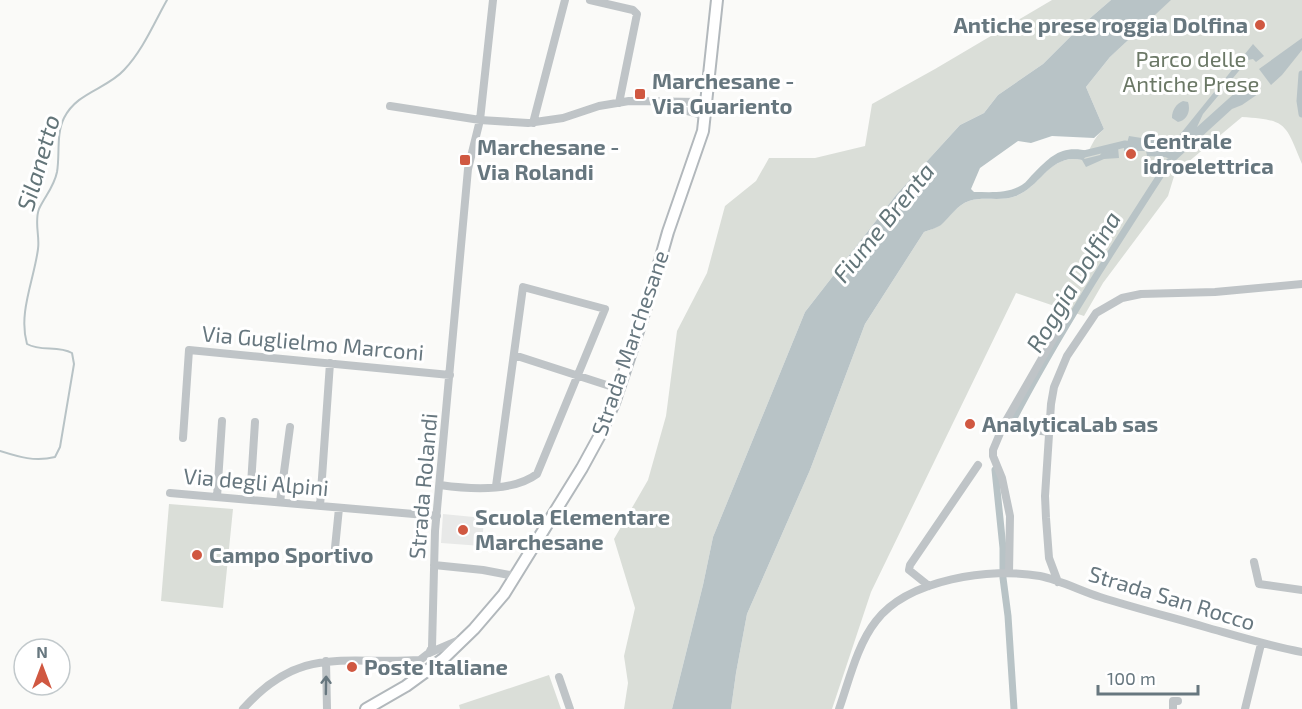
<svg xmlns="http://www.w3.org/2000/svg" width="1302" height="709" font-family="'Exo 2',sans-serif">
	<rect width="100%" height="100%" fill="#fafaf8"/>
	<!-- built -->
	<path fill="#e8e9e8" d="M443 514 484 518 482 546 441 543Z"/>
	<!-- green -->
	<path fill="#daded8" d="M1052 0H1111L1081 26 1043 64 998 95 984 113 960 125 896 195 805 312 713 537 703 585 672 709H624L628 683 624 656 635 608 614 539 648 480 666 416 677 331 707 273 725 206 756 181 769 158H815L865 146 872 104 935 69Z
		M1170 0H1302V164C1285 123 1287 120 1242 117L1175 173 1168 196 1103 283 1084 316 1016 293 871 592 832 709H731L736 673 747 614 810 470 865 324 924 232C929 230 937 228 941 224 951 216 957 205 969 201 984 196 1001 202 1016 196 1043 185 1049 153 1083 160 1091 149 1093 138 1104 129L1086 87 1110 57Z
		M169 504 233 509 223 608 161 601Z
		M549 675 561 709H460L459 705Z"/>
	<!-- water -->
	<path fill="#b8c3c6" d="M1111 0H1171L1110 57 1086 87 1104 129 1094 138 1052 136 1031 143 1018 141 980 168 971 189 974 192C988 192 1006 194 1020 186 1025 184 1029 178 1033 174 1052 155 1061 145 1089 151L1084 159 1100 155 1106 147H1118L1119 158 1104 159 1086 167 1082 160C1050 153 1042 186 1016 196 1001 202 984 196 969 201 957 205 951 216 941 225 937 228 929 230 924 232L865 324 810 470 747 614 736 673 731 709H672L703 585 713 537 805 312 896 195 960 125 984 113 998 95 1043 64 1081 26Z
		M1302 38V50L1282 75 1271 85 1259 69Z
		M1253 44 1264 56 1256 62 1253 59 1248 60 1203 114 1197 127 1247 82 1258 94 1242 105 1232 109 1175 161 1165 157 1147 156 1146 151H1124V147L1127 143 1129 136 1173 143Z
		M1183 101 1188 102C1191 111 1187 120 1178 122L1172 118C1172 110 1176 104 1183 101Z"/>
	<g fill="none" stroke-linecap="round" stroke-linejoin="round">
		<!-- stream -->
		<path stroke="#b8c3c6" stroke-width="2" d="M0 451C19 457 35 462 55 457L60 447 74 364 72 353C58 345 41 352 27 344 18 313 34 280 38 249 40 236 34 222 39 209 45 196 54 187 57 172 60 155 56 134 64 118 77 92 107 89 124 70 143 50 154 23 167 0"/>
		<!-- canal -->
		<path stroke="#b8c3c6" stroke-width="7" d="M1302 74 1300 101 1302 114
			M1080 155 1125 144 1133 146
			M1012 422C1059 332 1114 247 1169 162
			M995 470 1003 548V578L1008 616 1014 709"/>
		<!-- secondary casing -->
		<g stroke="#b2b8bc" stroke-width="14">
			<path id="secondary" d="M366 709 406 686 443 659 474 629 504 594 582 468 600 435 614 403 651 292 668 232 703 131 717 0"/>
		</g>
		<!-- minor -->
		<path stroke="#bfc4c7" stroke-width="8" d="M590 0 633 10 637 14 619 103
			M390 106 480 120 528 123 563 118 599 106 629 101 699 102 706 111
			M667 106 706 116
			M533 123 565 0
			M514 355 619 389
			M1003 426 1049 432
			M183 438 189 350 450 375
			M440 485C468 489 513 492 537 474L605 309 523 287 496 486
			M170 493 437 516
			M217 497 222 421
			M250 500 255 422
			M280 502 290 427
			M320 506 330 363
			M335 548 339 508
			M1254 562 1259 584 1302 590
			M434 565 483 570 515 576
			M1009 573 1010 516 1002 478 993 456V450L1003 426 1064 320
			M1058 582 1049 558 1046 518 1045 496 1051 404 1054 387 1067 356 1096 313 1122 298 1141 294 1215 292 1302 284
			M929 586 909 570 910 565 978 465
			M429 653 457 641
			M326 661 327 709
			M559 677 570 709
			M243 709C301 644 344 665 420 660L429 653 432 647 435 531 468 169 480 120 493 0
			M839 709C849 681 857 645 876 621 908 579 991 567 1040 576 1060 580 1081 591 1100 597 1135 608 1170 617 1205 627 1237 636 1269 646 1302 652
			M1173 709V701H1178
			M1245 709 1261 644"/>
		<!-- secondary -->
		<use href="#secondary" stroke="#fff" stroke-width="10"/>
	</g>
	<!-- one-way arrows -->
	<defs><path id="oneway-shaft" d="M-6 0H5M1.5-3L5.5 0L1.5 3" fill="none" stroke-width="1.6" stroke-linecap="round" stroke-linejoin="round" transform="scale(1.5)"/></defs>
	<use stroke="#67777f" href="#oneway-shaft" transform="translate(326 685) rotate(-89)"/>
	<!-- markers -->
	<g fill="#d05841" stroke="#fff" stroke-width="2">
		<circle cx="1260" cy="25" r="6"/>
		<rect x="634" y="88" width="12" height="12" rx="3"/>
		<circle cx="1131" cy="154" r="6"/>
		<rect x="459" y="154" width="12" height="12" rx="3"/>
		<circle cx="970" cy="424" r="6"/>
		<circle cx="463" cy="530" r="6"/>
		<circle cx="197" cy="555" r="6"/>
		<circle cx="352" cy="667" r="6"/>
	</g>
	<g text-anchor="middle" stroke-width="6" stroke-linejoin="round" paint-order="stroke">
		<!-- poi labels -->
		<g font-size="22" font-weight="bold" fill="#67777f" stroke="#fff" text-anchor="start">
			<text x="1248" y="33" text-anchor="end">Antiche prese roggia Dolfina</text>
			<text x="652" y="89">Marchesane -<tspan x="652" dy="25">Via Guariento</tspan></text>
			<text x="1143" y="149">Centrale<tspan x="1143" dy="25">idroelettrica</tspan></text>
			<text x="477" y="155">Marchesane -<tspan x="477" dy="25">Via Rolandi</tspan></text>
			<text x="982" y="432">AnalyticaLab sas</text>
			<text x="475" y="525">Scuola Elementare<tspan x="475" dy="25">Marchesane</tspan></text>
			<text x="209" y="563">Campo Sportivo</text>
			<text x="364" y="675">Poste Italiane</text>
		</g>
		<!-- park labels -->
		<g font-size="22" fill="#6b7866" stroke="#fff">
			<text x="1191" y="67">Parco delle<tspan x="1191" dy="25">Antiche Prese</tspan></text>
		</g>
		<!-- street labels -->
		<g font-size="22" fill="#67777f" stroke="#fff">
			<text transform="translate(313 343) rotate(5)" y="8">Via Guglielmo Marconi</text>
			<text transform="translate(630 343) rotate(-71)" y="8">Strada Marchesane</text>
			<text transform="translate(256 482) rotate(5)" y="8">Via degli Alpini</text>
			<text transform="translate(423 486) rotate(-85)" y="8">Strada Rolandi</text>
			<text transform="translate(1172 598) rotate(17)" y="8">Strada San Rocco</text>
		</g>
		<!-- water labels -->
		<g font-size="24" font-style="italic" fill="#637579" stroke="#fff">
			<text transform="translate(39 163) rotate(-74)" y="8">Silanetto</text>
			<text transform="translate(884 223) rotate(-51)" y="8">Fiume Brenta</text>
			<text transform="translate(1074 282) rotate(-59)" y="8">Roggia Dolfina</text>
		</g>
	</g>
	<!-- north arrow -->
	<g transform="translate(42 667)"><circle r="28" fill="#ffffff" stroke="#c2c9cc" stroke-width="1.5"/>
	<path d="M0-4.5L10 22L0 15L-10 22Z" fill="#d05841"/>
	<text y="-9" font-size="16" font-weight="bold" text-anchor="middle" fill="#67777f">N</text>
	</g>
	<!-- scale -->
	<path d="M1098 685v9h100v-9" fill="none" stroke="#67777f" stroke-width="3"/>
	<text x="1107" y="685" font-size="18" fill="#67777f" stroke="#ffffff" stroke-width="4.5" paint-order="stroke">100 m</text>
</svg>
